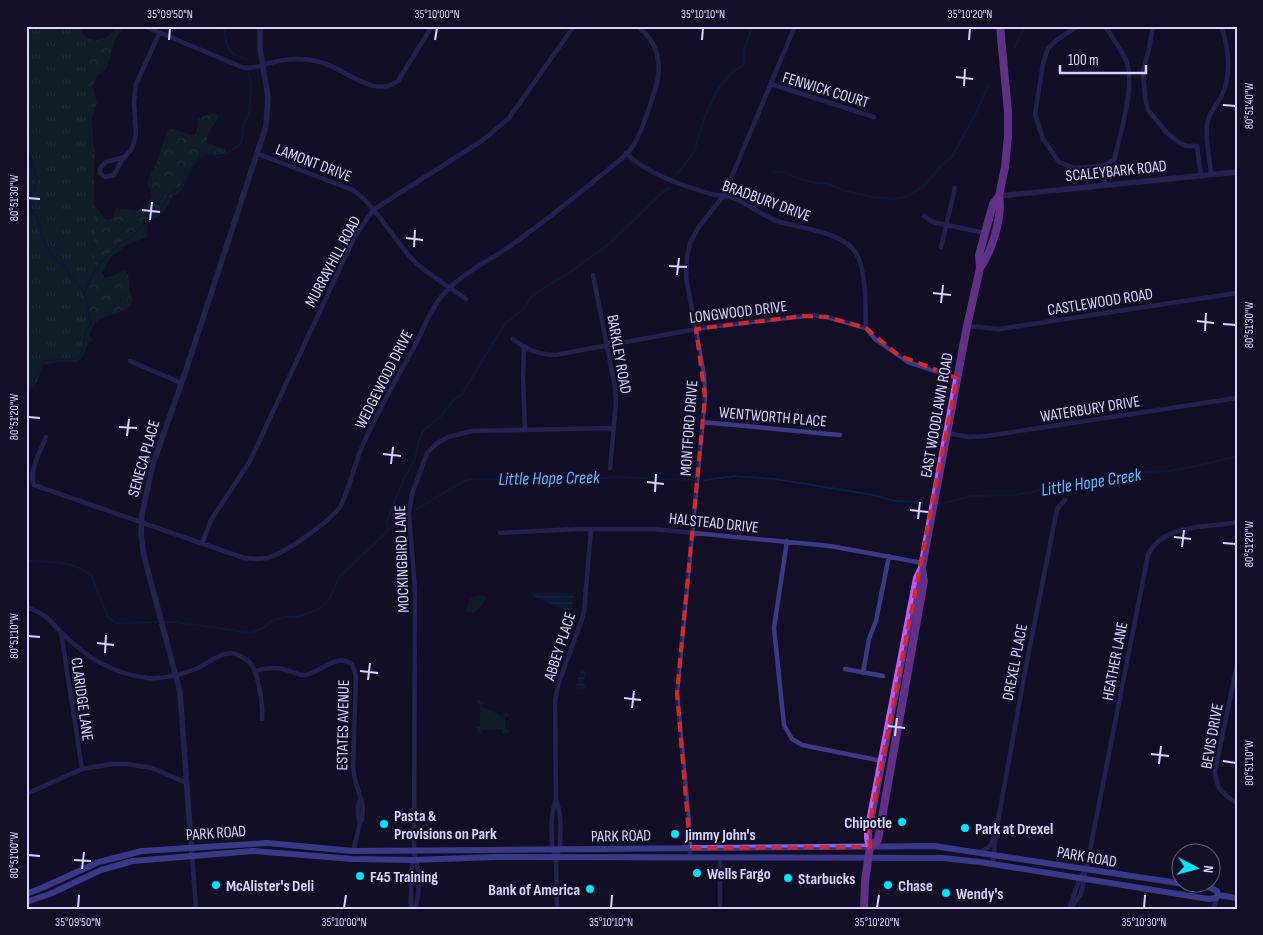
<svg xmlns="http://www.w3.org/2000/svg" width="1263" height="935" font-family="'Sofia Sans Condensed',sans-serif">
	<defs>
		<pattern id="forest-crowns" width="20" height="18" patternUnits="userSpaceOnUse" patternTransform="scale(1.25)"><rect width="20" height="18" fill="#12302f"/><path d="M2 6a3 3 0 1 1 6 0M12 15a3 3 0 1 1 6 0" fill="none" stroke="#344d4e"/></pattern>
		<pattern id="park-tufts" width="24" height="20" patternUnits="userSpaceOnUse" patternTransform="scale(1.25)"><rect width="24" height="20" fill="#12302f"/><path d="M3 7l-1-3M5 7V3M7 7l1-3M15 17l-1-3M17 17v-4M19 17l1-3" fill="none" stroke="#344d4e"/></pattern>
		<pattern id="water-rules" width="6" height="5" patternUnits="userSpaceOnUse" patternTransform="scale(1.25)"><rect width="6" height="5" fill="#0c2248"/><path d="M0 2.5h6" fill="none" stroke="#2f4163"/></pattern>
	</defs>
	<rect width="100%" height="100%" fill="#130f26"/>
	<!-- green -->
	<path fill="#12302f" d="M478 700 484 702 483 707 502 716 504 712 508 713 509 716 505 717V730H509V733L503 734 502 729 483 730 482 734 478 732 476 727 480 726V704L476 703Z"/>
	<!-- forest -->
	<path fill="url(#forest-crowns)" d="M26 26 82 34C95 45 108 40 117 26H124L115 39 107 68 98 75 94 81 93 88 97 103 90 123 91 137 95 151 92 201 104 218 107 220 113 218 115 209 117 208 137 211 150 203 152 195 147 182 158 159 168 129C178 128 185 135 194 135L197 131 198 118 215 113 218 116C216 127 205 130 207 143L226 149V153L219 155 205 156 199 159 191 169 183 187 180 192 172 197 164 212 148 223 147 237 126 245 110 258 102 273 104 277C111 279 116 272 125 271L128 275 130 293 133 300C127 316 108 312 97 321 84 333 91 355 77 362L53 361 26 341Z"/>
	<!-- park -->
	<path fill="url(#park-tufts)" d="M26 26H79L86 43 94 153V282L83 291 81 298 84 300 85 311 91 321 86 330 93 340 78 354V361L63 360 55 363 42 365 38 380 29 393 26 392Z
		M482 595 485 597 484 602 474 613 468 612 467 610C467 600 472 596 482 595Z"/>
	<!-- water -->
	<path fill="url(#water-rules)" d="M532 592 574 593 572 608 570 611H567L531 595Z
		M581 671 586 673 583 682 586 688 584 690 575 689Z"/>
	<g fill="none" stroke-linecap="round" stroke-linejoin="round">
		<!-- stream -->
		<path stroke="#0c2248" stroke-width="2" d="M224 26C225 36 226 52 237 56 241 58 245 57 248 60
			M1015 47 1025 26
			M26 153C37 165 42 191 26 200
			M774 172H785L794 177 816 183H827L842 190 872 197 891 199 906 197 924 186 942 165 952 157 976 113 989 84
			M677 174 694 152 705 116 719 87 734 71 742 66 744 60V50L752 26
			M665 191 672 189
			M84 292 100 262 103 261 118 245 132 237 151 216 161 210 168 195 180 188 197 159 207 154 219 157 223 156 241 144 244 123 249 114 251 86 249 73
			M26 390H30L39 368 45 361 77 358 82 353 86 330 91 324 84 292 70 276 66 267 53 258 41 234 37 217 32 212 28 200
			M704 480 736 476 775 479 874 495 895 501 922 502
			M944 503 971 496 1015 495 1033 492 1053 485 1087 480 1099 481 1146 472 1170 471 1210 463 1237 456
			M415 510 464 481 470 479 586 480 615 477 691 480
			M388 530 387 520 404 479 415 459 419 440 423 431 440 417 454 400 462 394 504 325 524 308 533 295 570 272 609 244 668 187
			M26 561C49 561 73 561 91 575L108 617 116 623 175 622 252 633 266 626 271 621 285 617H297L319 609 328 601 340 576 405 515"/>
		<!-- minor -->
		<path stroke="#3d3a85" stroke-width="4.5" d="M144 26 244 68C253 69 261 65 270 63 288 58 305 57 323 63 347 70 374 99 398 81L432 26
			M1078 26 1058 39 1048 48 1043 64 1035 114 1043 139 1059 162 1074 168 1102 166
			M1153 26 1149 49 1143 71 1145 98 1148 110 1167 133 1180 143 1186 146H1197L1201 176
			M771 84 874 117
			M626 153C648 175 682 185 711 194 718 196 726 195 733 198 749 204 761 215 777 221 801 229 842 231 856 253 867 273 865 306 866 328
			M258 154 353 190C378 208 392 238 413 260 429 276 449 286 466 299
			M124 157 106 162 100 168V173L105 177 114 175 122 160 131 150 134 143 136 133 134 101 136 84 159 34
			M1211 174C1210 158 1205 140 1207 124 1208 114 1216 106 1221 97 1232 76 1229 48 1221 26
			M1105 185 1102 166 1114 160C1120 136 1136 83 1126 60 1120 48 1112 37 1105 26
			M924 216 931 221 937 223 985 233
			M941 247 955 188
			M593 275 615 387 616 403 610 468
			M967 326 999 329 1237 293
			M513 339C527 350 538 354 555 355L707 327 814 315 827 317 866 328 875 339 908 362 957 378
			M524 348 523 377 525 430
			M130 361 181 383
			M702 422 840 435
			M947 433 969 437 987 436 1237 398
			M46 437C41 451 28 471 34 485L244 558C252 559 259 559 267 558 284 554 329 522 340 507 348 491 353 472 359 454 374 417 395 382 414 347 423 330 429 312 441 297 457 277 483 264 504 250 538 227 569 202 600 176 611 167 625 158 633 146 643 130 648 111 654 93 663 68 660 43 637 26
			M500 533 577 529H653L830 546 923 563
			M787 541 774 628 784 725 792 739 802 745 882 761
			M202 544 211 520 250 461 354 238 373 210 483 140 509 118 574 26
			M26 607C46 614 48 619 62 633 87 658 113 674 148 678 164 679 179 675 193 670 207 665 223 648 238 655 243 658 248 660 251 664 259 675 263 706 262 719
			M61 632 82 769
			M1237 664 1215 772C1217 790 1222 793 1237 803
			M845 669 883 676
			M255 671C265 669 276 666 286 670 293 671 297 676 305 675 321 672 336 653 352 664L356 676 353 768C354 781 359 791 362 803 364 808 362 815 362 820L360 823 353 852
			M863 673 869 639 876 621 889 556
			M26 794 82 769 112 764H126L152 768 187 783
			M556 802 555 700 559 682 580 625 584 612 591 529
			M556 802C562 810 562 850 556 858 550 850 550 810 556 802Z
			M360 823C357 817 357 805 360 800
			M996 832 1026 666 1057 509 1065 500
			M981 852 991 845 996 832 993 864
			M192 856 196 909
			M690 857V834L677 693 705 397 704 375 686 277 687 257 690 243 698 228 724 195 795 26
			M556 858 557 909
			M1086 870 1148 555C1164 522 1206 529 1237 522
			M411 909V869L414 860
			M415 909C419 897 419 883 418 871 418 864 414 858 414 851L415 589 409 513 412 494 427 453 436 444 448 437 472 431 614 428
			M720 909V857
			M1069 909 1080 877 1086 870 1081 894 1070 909
			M1213 909 1218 896"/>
		<!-- tertiary -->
		<path stroke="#3d3a85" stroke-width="5.5" d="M999 196 1237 172
			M192 856 180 692 144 556 141 535 142 514 153 464 184 376 266 126 268 97 260 49V26"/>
		<!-- secondary -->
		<path stroke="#6f6bff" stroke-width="6" d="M26 894 44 887 99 862 142 851 267 843 353 851 934 846 1211 888 1217 891 1218 895 1237 898
			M26 902 50 894 101 870 133 861 253 851 352 859 414 860 496 857 943 858 980 862 1209 899 1216 898 1218 895"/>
		<!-- primary -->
		<path stroke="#c25bff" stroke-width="8" d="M980 268C992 251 1003 216 999 196
			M870 847 878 840 924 581 922 568 927 540 967 326 980 268 979 255 993 204 999 196 1005 167 1008 136V112L1000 26
			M864 909 865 881 870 847 868 838V832L917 578 922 568"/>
	</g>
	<!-- marked area -->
	<path d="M0 0H1263V935H0ZM803 316 827 317 866 328 898 355 957 378 868 832 870 847 690 848 677 693 705 397 696 329Z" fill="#130f26" fill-opacity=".55" fill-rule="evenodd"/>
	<path fill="none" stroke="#d62828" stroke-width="4" stroke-dasharray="10 6" stroke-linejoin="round" d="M803 316 827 317 866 328 898 355 957 378 868 832 870 847 690 848 677 693 705 397 696 329Z"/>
	<!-- ticks -->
	<path fill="none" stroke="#d9d4ff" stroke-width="2" d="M169 40 170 28M435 40 437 28M702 40 703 28M969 40 970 28M956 77 973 79M964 86 965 69M1223 105 1236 106M28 198 40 199M142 210 160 212M150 220 152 202M406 238 423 240M414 247 415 230M669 266 687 267M677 275 679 258M933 293 951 295M941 303 943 285M1197 321 1214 323M1223 324 1236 325M1205 331 1206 313M28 417 40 418M119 427 137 428M127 436 129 419M383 454 401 456M391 464 393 447M647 482 664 484M655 492 656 474M910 510 928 512M918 519 920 502M1174 537 1191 539M1223 543 1236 544M1182 547 1184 530M28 636 40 637M97 643 114 645M105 653 106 635M360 671 378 673M368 680 370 663M624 698 641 700M632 708 634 691M888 726 905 728M895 736 897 718M1151 754 1169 756M1223 761 1236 763M1159 764 1161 746M28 855 40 856M74 860 91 861M82 869 84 852M78 908 79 895M344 908 346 895M611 908 612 895M877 908 879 895M1144 908 1145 895"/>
	<!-- markers -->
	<g fill="#00e5ff" stroke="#130f26" stroke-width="2">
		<circle cx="902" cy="822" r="5"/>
		<circle cx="384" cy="824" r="5"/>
		<circle cx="965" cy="828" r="5"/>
		<circle cx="675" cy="834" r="5"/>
		<circle cx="697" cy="873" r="5"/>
		<circle cx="360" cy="876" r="5"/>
		<circle cx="788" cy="878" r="5"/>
		<circle cx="216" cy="885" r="5"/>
		<circle cx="888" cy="885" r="5"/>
		<circle cx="590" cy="889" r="5"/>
		<circle cx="946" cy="893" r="5"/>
	</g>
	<g text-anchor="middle" stroke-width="4" stroke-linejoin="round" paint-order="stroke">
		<!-- street labels -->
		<g font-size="16" fill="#d9d4ff" stroke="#130f26">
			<text transform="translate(826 89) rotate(17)" y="6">FENWICK COURT</text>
			<text transform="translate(314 162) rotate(21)" y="6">LAMONT DRIVE</text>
			<text transform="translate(1116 170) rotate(-6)" y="6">SCALEYBARK ROAD</text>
			<text transform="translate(767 200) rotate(20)" y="6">BRADBURY DRIVE</text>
			<text transform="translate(332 261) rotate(-62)" y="6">MURRAYHILL ROAD</text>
			<text transform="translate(1100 301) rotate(-9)" y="6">CASTLEWOOD ROAD</text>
			<text transform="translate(738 311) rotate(-7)" y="6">LONGWOOD DRIVE</text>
			<text transform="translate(620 354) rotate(80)" y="6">BARKLEY ROAD</text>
			<text transform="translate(383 379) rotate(-63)" y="6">WEDGEWOOD DRIVE</text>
			<text transform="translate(1090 408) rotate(-9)" y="6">WATERBURY DRIVE</text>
			<text transform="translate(936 415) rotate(-80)" y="6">EAST WOODLAWN ROAD</text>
			<text transform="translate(773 416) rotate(5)" y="6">WENTWORTH PLACE</text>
			<text transform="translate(688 428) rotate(-86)" y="6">MONTFORD DRIVE</text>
			<text transform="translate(143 458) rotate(-74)" y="6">SENECA PLACE</text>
			<text transform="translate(714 522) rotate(6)" y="6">HALSTEAD DRIVE</text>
			<text transform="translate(401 559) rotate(-92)" y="6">MOCKINGBIRD LANE</text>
			<text transform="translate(559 646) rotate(-72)" y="6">ABBEY PLACE</text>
			<text transform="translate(1114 661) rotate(-79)" y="6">HEATHER LANE</text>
			<text transform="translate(1014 662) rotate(-79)" y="6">DREXEL PLACE</text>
			<text transform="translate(83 699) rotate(82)" y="6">CLARIDGE LANE</text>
			<text transform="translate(342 725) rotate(-89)" y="6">ESTATES AVENUE</text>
			<text transform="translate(1211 736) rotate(-80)" y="6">BEVIS DRIVE</text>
			<text transform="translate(216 832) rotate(-4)" y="6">PARK ROAD</text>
			<text transform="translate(621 835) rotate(-1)" y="6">PARK ROAD</text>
			<text transform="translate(1087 856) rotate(10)" y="6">PARK ROAD</text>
		</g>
		<!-- poi labels -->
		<g font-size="16" font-weight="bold" fill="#d9d4ff" stroke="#130f26" text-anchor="start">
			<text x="394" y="821">Pasta &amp;<tspan x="394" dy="18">Provisions on Park</tspan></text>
			<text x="892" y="828" text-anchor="end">Chipotle</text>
			<text x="975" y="834">Park at Drexel</text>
			<text x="685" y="840">Jimmy John's</text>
			<text x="707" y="879">Wells Fargo</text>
			<text x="370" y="882">F45 Training</text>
			<text x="798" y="884">Starbucks</text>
			<text x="226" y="891">McAlister's Deli</text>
			<text x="898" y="891">Chase</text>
			<text x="580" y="895" text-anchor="end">Bank of America</text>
			<text x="956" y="899">Wendy's</text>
		</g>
		<!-- water labels -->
		<g font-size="18" font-style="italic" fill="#62b6ff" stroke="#130f26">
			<text transform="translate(549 478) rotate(-1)" y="6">Little Hope Creek</text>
			<text transform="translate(1091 482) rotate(-9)" y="6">Little Hope Creek</text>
		</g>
	</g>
	<!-- border -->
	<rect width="1263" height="935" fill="none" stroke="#130f26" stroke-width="55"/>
	<!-- north arrow -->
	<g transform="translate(1196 868) rotate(96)"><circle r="24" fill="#130f26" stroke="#625e7d"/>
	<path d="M0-4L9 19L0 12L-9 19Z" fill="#00e5ff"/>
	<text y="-8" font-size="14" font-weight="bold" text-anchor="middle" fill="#d9d4ff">N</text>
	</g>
	<!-- scale -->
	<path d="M1060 65v8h86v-8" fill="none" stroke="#d9d4ff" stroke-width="2.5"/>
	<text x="1068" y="65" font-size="15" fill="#d9d4ff" stroke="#130f26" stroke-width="4" paint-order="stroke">100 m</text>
	<rect x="28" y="28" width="1208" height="880" fill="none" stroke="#d9d4ff" stroke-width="2"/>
	<g font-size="12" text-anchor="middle" fill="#d9d4ff">
		<text x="170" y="18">35°09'50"N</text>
		<text x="437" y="18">35°10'00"N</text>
		<text x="703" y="18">35°10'10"N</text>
		<text x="970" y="18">35°10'20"N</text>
		<text transform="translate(1249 106) rotate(-90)" y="4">80°51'40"W</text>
		<text transform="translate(14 198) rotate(-90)" y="4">80°51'30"W</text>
		<text transform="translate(1249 325) rotate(-90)" y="4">80°51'30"W</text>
		<text transform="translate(14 417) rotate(-90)" y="4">80°51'20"W</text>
		<text transform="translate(1249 544) rotate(-90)" y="4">80°51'20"W</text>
		<text transform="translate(14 636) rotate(-90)" y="4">80°51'10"W</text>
		<text transform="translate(1249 763) rotate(-90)" y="4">80°51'10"W</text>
		<text transform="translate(14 855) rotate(-90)" y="4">80°51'00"W</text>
		<text x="78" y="926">35°09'50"N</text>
		<text x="344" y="926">35°10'00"N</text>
		<text x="611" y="926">35°10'10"N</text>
		<text x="877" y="926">35°10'20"N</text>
		<text x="1144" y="926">35°10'30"N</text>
	</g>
</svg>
